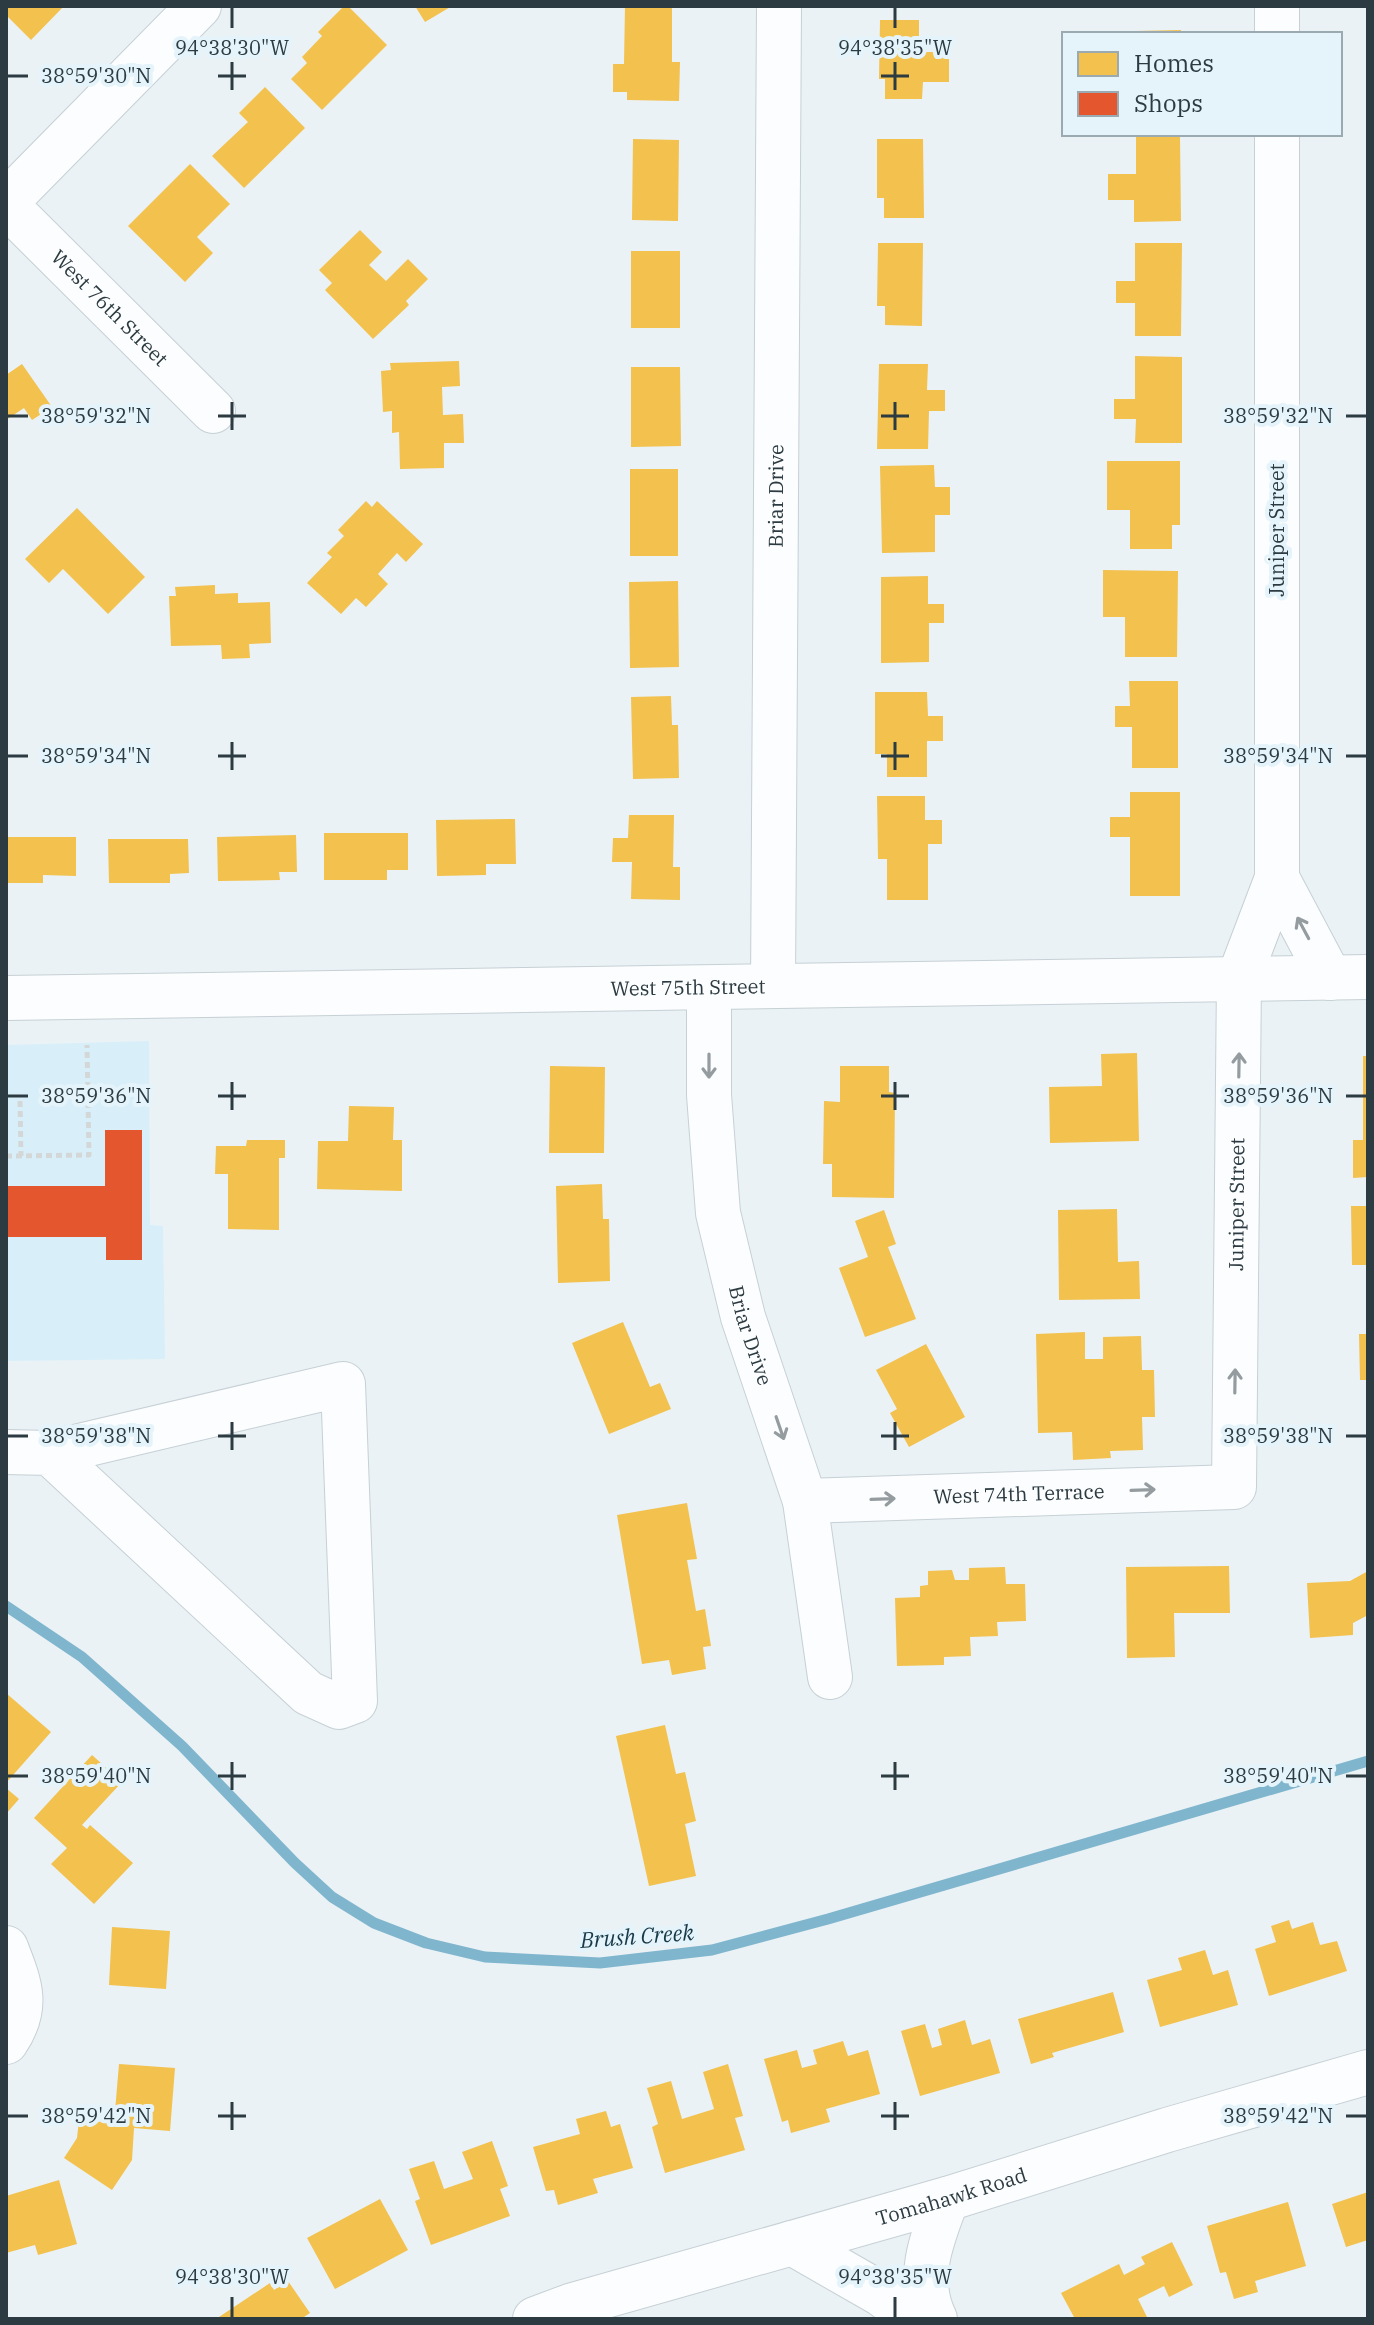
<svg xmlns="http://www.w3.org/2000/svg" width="1374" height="2325" font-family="'IBM Plex Serif',serif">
	<rect width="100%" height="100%" fill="#eaf2f6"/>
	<!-- built -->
	<path fill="#d8effa" d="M149 1041 150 1225 163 1226 165 1359 6 1361V1045Z"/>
	<!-- homes -->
	<path fill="#f2c14e" d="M6 6H64L31 40 6 15Z
		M344 6H348L387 45 322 110 291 79 307 63 302 57 322 36 318 32Z
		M415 6H452L425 22Z
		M625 6 672 7V62H680L679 101 627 100V92H613V64H624Z
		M880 20H919V52H949V82H923L922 99H885V79H879Z
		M1181 30V34H1135V31Z
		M265 87 305 128 244 188 212 156 248 122 239 113Z
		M1136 137H1180L1181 221 1134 222V200H1108V174H1136Z
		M633 139 679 140 678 221 632 220Z
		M877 139H923L924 218H884V198H877Z
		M190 164 230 204 197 237 213 253 185 282 128 226Z
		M360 230 382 252 369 265 386 281 408 259 428 279 406 301 409 305 373 339 325 290 332 283 319 270Z
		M878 243H923L922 326 885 325V306H877Z
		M1135 243H1182L1181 336H1135V303H1116V281H1135Z
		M631 251H680V328H631Z
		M1135 356 1182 357V443H1135L1136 419H1114V399H1135Z
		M459 361 460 386 442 387 443 415 463 414 464 443H444V468L400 469 399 432 392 433V411L383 412 381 371 391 370 390 363Z
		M22 364 52 407 32 420 24 408 6 420V375Z
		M879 364H928L927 390H945V411H929L928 449H877Z
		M631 367H680L681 446 631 447Z
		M1107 461H1180V525H1172V549H1130V510H1107Z
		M934 465 935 487H950V515H935V552L882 553 880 466Z
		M630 469H678V556H630Z
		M366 501 372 507 377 501 423 544 406 562 397 553 378 574 388 584 366 607 356 598 341 614 307 583 332 557 327 553 344 536 338 530Z
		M77 508 145 577 108 614 63 569 49 583 25 559Z
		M1103 570 1178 571 1177 657H1125V617H1103Z
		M928 576V604H944V623H929V662L881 663V577Z
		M678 581 679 667 630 668 629 582Z
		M215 585V594L238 593V603L270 602 271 643 249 644 250 658 222 659 221 645 171 646 169 596H176L175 587Z
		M1129 681H1178V768H1132V727H1115V706H1130Z
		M875 692H927L928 716H943V741H927V777H887V754H875Z
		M671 696 672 725H678L679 778 633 779 631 697Z
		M1130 792H1180V896H1130V837H1110V817H1130Z
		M877 796H925V820H942V844H928V900H887V859H878Z
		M629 815H674L673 867H680V900L631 899 632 862H612L613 838H628Z
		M515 819 516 864H486V875L437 876 436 820Z
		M324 833H408V870H387V880H324Z
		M296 835 297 872H279L280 880 218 881 217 837Z
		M6 837H76V876L43 875V883H6Z
		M108 839H188L189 873 170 874V883H109Z
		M1137 1053 1139 1141 1050 1143 1049 1087 1102 1086 1101 1054Z
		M1363 1056H1368V1177L1353 1178V1140H1363Z
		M550 1066 605 1067 604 1153H549Z
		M840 1066H889V1092L895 1093 894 1198 832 1197V1164H823L824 1101 840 1102Z
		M349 1106 394 1107 393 1140H402V1191L317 1189 318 1141H348Z
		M247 1140H285V1158H279V1230L228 1229V1174H215L216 1146H246Z
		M602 1184 603 1219H609L610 1281 558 1283 556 1186Z
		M1351 1206H1368V1265H1352Z
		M1117 1209 1118 1262 1139 1261 1140 1299 1059 1300 1058 1210Z
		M884 1210 896 1244 888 1247 916 1319 865 1337 839 1268 868 1257 855 1221Z
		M623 1322 650 1387 660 1383 671 1409 609 1434 572 1343Z
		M1085 1332V1359H1103V1337L1141 1336 1142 1370H1154L1155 1417H1142L1143 1450 1110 1451 1111 1458 1073 1460 1072 1432 1038 1433 1036 1334Z
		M1359 1334H1368V1380H1360Z
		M926 1344 965 1417 909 1447 890 1413 897 1409 876 1370Z
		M687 1503 697 1559 687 1560 696 1611 705 1609 711 1646 703 1647 706 1669 672 1675 669 1660 642 1664 617 1515Z
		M1229 1566 1230 1613H1174L1175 1657 1127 1658 1126 1567Z
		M1005 1567 1006 1584H1025L1026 1621 997 1622 998 1636 970 1637 971 1656 944 1657V1665L897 1666 895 1598 920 1597V1586L928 1585V1571L952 1570 955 1580H969V1568Z
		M1368 1571V1615L1353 1623V1635L1310 1638 1307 1583 1350 1581Z
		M6 1693 51 1732 6 1783Z
		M665 1725 676 1774 685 1772 696 1821 685 1824 696 1876 649 1886 616 1736Z
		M92 1755 122 1782 82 1825 87 1829 90 1825 133 1863 94 1904 51 1864 67 1848 34 1818Z
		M6 1788 19 1799 6 1814Z
		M1289 1920 1292 1929 1313 1922 1320 1945 1337 1941 1347 1971 1269 1996 1255 1949 1276 1942 1271 1926Z
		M112 1927 170 1931 166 1989 109 1985Z
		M1205 1950 1213 1975 1228 1970 1238 2005 1160 2027 1147 1980 1182 1970 1178 1958Z
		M1113 1992 1124 2032 1052 2053 1054 2057 1031 2064 1018 2019Z
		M965 2020 972 2045 990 2039 1000 2073 920 2096 901 2031 925 2024 932 2048 942 2045 938 2029Z
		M843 2041 848 2056 868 2050 880 2094 826 2109 830 2122 791 2133 788 2120 782 2122 764 2059 797 2050 802 2068 817 2064 813 2050Z
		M119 2064 175 2068 170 2131 134 2128 132 2160 112 2190 64 2158 77 2138 79 2120 114 2123Z
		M728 2064 743 2116 735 2118 745 2150 665 2173 652 2127 658 2124 647 2088 671 2081 682 2119 714 2109 703 2072Z
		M606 2111 611 2127 620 2124 633 2168 593 2179 598 2193 558 2205 554 2190 546 2191 533 2147 580 2134 576 2119Z
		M492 2141 508 2186 500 2189 510 2216 431 2245 415 2201 420 2199 409 2169 434 2161 444 2189 473 2179 462 2152Z
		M59 2180 77 2244 38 2255 35 2245 6 2253V2196Z
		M1368 2192V2240L1346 2247 1332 2204Z
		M380 2199 408 2250 335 2289 307 2238Z
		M1288 2202 1306 2266 1255 2281 1258 2292 1234 2299 1226 2272 1220 2273 1207 2226Z
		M1172 2242 1193 2285 1169 2297 1164 2286 1138 2299 1148 2319H1075L1061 2293 1119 2264 1124 2275 1145 2264 1141 2257Z
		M288 2281 310 2313 301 2319H216L270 2283 274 2290Z"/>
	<!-- shops -->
	<path fill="#e4572e" d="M105 1130H142V1260H106V1237H6V1186H105Z"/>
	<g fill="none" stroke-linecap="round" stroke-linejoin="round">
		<!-- stream -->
		<path stroke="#80b6cd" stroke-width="11" d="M6 1606 82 1657 182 1746 295 1863 332 1897 374 1923 426 1943 485 1957 600 1963 712 1950 828 1919 1368 1761"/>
		<!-- minor casing -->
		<g stroke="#c6d0d5" stroke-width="46">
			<g id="minor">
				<path d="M1277 6V34"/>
				<path d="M6 202 199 6"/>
				<path id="s1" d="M6 205 213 411"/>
				<path d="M1277 878 1330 978"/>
				<path id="s2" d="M773 986 779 6"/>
				<path id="s3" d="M709 988V1095L718 1213 743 1317 805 1501 830 1677"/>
				<path d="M6 1452 50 1453 343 1384 355 1701 339 1707 308 1693 50 1453"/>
				<path id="s4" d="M805 1501 1234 1487 1239 978 1277 878V134"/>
				<path d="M6 1948C20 1984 30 2007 6 2042"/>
				<path d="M792 2243 881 2294 915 2319"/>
				<path id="s5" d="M535 2319 570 2306 947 2199 1167 2130 1368 2072"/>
				<path d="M935 2319C915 2279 932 2238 947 2199"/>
			</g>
		</g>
		<!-- major casing -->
		<g stroke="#c6d0d5" stroke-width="46">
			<g id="major">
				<path id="s6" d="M6 998 1368 977"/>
			</g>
		</g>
		<!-- path -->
		<path stroke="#d4d7d7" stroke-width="5" stroke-dasharray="6 4" stroke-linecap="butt" d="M20 1101 21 1156
			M6 1156 89 1155 87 1045"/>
		<!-- minor -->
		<use href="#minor" stroke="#fcfdfe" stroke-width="44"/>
		<!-- major -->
		<use href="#major" stroke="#fcfdfe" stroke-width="44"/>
	</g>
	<!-- one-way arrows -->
	<defs><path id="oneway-shaft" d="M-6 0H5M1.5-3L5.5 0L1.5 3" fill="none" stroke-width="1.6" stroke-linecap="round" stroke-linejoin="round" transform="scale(2)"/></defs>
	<g stroke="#949ca0">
		<use href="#oneway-shaft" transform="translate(1303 928) rotate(-118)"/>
		<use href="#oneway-shaft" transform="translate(1239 1065) rotate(-89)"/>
		<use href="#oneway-shaft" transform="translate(709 1066) rotate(90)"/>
		<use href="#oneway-shaft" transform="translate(1235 1381) rotate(-89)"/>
		<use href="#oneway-shaft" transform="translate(780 1428) rotate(71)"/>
		<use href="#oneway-shaft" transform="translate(1143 1490) rotate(-2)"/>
		<use href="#oneway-shaft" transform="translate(883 1499) rotate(-2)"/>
	</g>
	<!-- ticks -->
	<path fill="none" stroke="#2c3b41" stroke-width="3" d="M232 8V28M895 8V28M232 62V90M895 62V90M8 76H28M218 76H246M881 76H909M232 402V430M895 402V430M8 416H28M218 416H246M881 416H909M1346 416H1366M232 742V770M895 742V770M8 756H28M218 756H246M881 756H909M1346 756H1366M232 1082V1110M895 1082V1110M8 1096H28M218 1096H246M881 1096H909M1346 1096H1366M232 1422V1450M895 1422V1450M8 1436H28M218 1436H246M881 1436H909M1346 1436H1366M232 1762V1790M895 1762V1790M8 1776H28M218 1776H246M881 1776H909M1346 1776H1366M232 2102V2130M895 2102V2130M8 2116H28M218 2116H246M881 2116H909M1346 2116H1366M232 2297V2317M895 2297V2317"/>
	<g text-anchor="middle" stroke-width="8" stroke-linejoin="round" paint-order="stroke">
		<!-- street labels -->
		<g font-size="20" fill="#2c3b41" stroke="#e5f4fb">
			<text dy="7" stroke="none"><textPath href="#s1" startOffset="146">West 76th Street</textPath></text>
			<text dy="7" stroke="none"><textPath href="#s2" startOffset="490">Briar Drive</textPath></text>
			<text transform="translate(1277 530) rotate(-90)" y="7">Juniper Street</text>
			<text dy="7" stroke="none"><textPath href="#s6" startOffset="682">West 75th Street</textPath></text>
			<text dy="7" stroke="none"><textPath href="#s4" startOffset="712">Juniper Street</textPath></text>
			<text dy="7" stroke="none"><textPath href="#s3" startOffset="352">Briar Drive</textPath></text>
			<text dy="7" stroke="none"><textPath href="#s4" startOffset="214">West 74th Terrace</textPath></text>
			<text dy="7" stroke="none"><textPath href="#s5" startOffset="434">Tomahawk Road</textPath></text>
		</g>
		<!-- water labels -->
		<g font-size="22" font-style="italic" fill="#183a48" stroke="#e5f4fb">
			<text transform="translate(637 1936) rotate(-4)" y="8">Brush Creek</text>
		</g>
	</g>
	<g font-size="20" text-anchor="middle" fill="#2c3b41" stroke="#e5f4fb" stroke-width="8" stroke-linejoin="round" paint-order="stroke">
		<text x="232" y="55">94°38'30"W</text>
		<text x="895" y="55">94°38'35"W</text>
		<text x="96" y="83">38°59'30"N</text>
		<text x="1278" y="423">38°59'32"N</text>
		<text x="96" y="423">38°59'32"N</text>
		<text x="96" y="763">38°59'34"N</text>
		<text x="1278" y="763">38°59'34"N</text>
		<text x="1278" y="1103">38°59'36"N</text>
		<text x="96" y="1103">38°59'36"N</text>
		<text x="96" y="1443">38°59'38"N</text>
		<text x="1278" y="1443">38°59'38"N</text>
		<text x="1278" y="1783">38°59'40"N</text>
		<text x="96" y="1783">38°59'40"N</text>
		<text x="96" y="2123">38°59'42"N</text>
		<text x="1278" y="2123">38°59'42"N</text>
		<text x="232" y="2284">94°38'30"W</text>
		<text x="895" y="2284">94°38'35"W</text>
	</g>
	<!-- border -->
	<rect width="1374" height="2325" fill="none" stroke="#2c3b41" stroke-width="16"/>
	<!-- legend -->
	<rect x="1062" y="32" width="280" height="104" fill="#e5f4fb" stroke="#9baab1" stroke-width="2"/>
	<rect x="1078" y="52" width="40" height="24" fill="#f2c14e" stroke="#9baab1" stroke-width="2"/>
	<text x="1134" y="72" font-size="24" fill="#2c3b41">Homes</text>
	<rect x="1078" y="92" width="40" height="24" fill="#e4572e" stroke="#9baab1" stroke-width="2"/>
	<text x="1134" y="112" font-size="24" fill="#2c3b41">Shops</text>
</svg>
